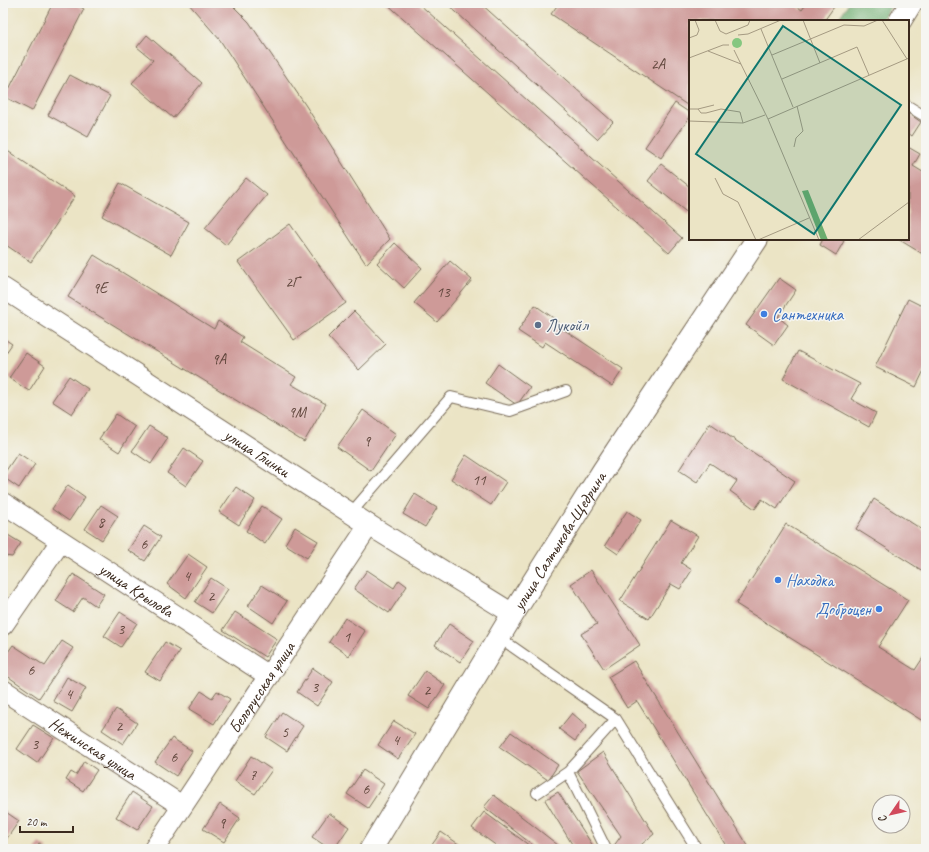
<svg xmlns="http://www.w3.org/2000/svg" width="929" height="852" font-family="Caveat,sans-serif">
	<rect width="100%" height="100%" fill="#f6f6f2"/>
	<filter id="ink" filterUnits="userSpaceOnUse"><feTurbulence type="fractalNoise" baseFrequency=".025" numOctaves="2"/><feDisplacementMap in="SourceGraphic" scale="8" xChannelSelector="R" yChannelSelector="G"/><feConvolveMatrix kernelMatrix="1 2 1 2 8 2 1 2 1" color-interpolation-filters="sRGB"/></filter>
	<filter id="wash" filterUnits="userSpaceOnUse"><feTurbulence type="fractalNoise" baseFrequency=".012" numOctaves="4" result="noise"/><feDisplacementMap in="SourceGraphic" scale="16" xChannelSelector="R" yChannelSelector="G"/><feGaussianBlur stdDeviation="0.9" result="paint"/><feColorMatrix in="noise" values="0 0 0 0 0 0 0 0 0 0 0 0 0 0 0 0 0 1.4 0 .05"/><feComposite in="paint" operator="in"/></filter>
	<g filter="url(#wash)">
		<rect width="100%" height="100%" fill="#ebe4c5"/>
		<!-- forest -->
		<path fill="#6cac6e" stroke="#546b46" d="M849 3H893L881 21H837Z"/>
		<g id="blocks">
			<!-- building -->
			<path fill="#ce9a98" d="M53 3H73L84 9 32 111 5 97Z
				M188 3H230L249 22 306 106 390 239 366 264 220 40Z
				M386 3H418L682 238 669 253Z
				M446 3H480L613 122 597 139Z
				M559 3H792L802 10 807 3H834L836 4 824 21H690V107L551 14Z
				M147 35 202 83 173 118 132 83 153 60 137 47Z
				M70 75 110 96 88 137 48 115Z
				M675 103 690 113V117L661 158 645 147Z
				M908 113 921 122 912 136 908 133Z
				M908 147 920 154 913 166 926 174V256L898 239H908Z
				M3 148 75 196 31 262 3 243Z
				M661 164 690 187V215L648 181Z
				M246 178 267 195 226 245 205 228Z
				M120 183 189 222 171 255 102 216Z
				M290 224 346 303 294 340 238 262Z
				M823 239H840L844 241 836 255 820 245Z
				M395 243 422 268 404 288 377 263Z
				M94 255 214 329 218 321 243 337 240 342 296 377 291 384 326 404 304 442 68 297Z
				M450 261 472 280 437 322 414 303Z
				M779 278 796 290 778 317 788 325 774 345 746 325Z
				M908 299 926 308V366L916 387 875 367Z
				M535 305 559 322 557 325 623 369 612 386 545 342 542 347 518 331Z
				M354 311 386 344 359 370 328 337Z
				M3 338 12 344 3 357Z
				M798 351 860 384 851 399 876 413 869 427 783 379Z
				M26 353 45 366 29 391 9 378Z
				M498 364 530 387 517 405 485 383Z
				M69 376 88 389 72 414 52 401Z
				M363 410 396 434 371 471 337 447Z
				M116 414 135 427 119 452 99 439Z
				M710 423 795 481 777 509 762 499 755 509 730 491 737 481 710 463 697 482 679 470Z
				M149 426 168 438 151 464 132 451Z
				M184 448 203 461 186 486 167 473Z
				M18 453 35 464 19 488 3 477V475Z
				M466 455 506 482 491 505 451 479Z
				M68 485 85 497 69 521 52 509Z
				M236 487 255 500 239 525 219 512Z
				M415 494 437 508 425 527 403 514Z
				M874 499 926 532V573L856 529Z
				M101 505 118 516 102 540 85 529Z
				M262 506 282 519 265 544 246 531Z
				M627 511 641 520 618 554 605 545Z
				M671 520 698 536 681 563 692 570 680 589 671 584 649 619 620 601Z
				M786 524 908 600 878 647 915 670 926 653V723L736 604Z
				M144 526 161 537 145 561 128 550Z
				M295 527 318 541 307 558 285 544Z
				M3 532 21 543 12 557 5 556 3 559Z
				M188 554 207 567 186 598 167 584Z
				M367 570 394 588 399 580 407 586 389 613 354 589Z
				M591 570 640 645 604 669 581 634 597 624 571 584Z
				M73 574 104 594 96 606 83 597 73 612 56 601Z
				M211 578 228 589 212 613 195 602Z
				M262 585 287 601 273 623 248 606Z
				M120 612 137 623 121 647 104 636Z
				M235 612 277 639 265 657 223 630Z
				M345 618 365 631 349 656 329 642Z
				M449 624 474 641 460 662 435 645Z
				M62 641 73 648 39 698 3 673V659L13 645 45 666Z
				M165 642 180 651 160 681 145 672Z
				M634 661 750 849H728L637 701 627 708 608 677Z
				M313 668 333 682 317 706 297 692Z
				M425 671 445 685 429 709 408 696Z
				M67 677 86 688 72 712 53 701Z
				M201 691 212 698 217 691 230 699 214 724 189 709Z
				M116 709 137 723 123 744 102 730Z
				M282 712 303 726 287 751 266 737Z
				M572 713 587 726 575 741 559 729Z
				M394 721 415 734 398 759 378 745Z
				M33 725 54 738 37 763 17 749Z
				M511 732 558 765 548 780 500 747Z
				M172 738 192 751 176 776 155 762Z
				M603 752 654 834 636 849H615L613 847 621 836 577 771Z
				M251 756 272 770 255 794 235 781Z
				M84 761 97 770 83 791 66 780 71 772 76 775Z
				M363 770 384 784 368 808 347 794Z
				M132 792 153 806 137 830 116 817Z
				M558 792 595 849H575L545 800Z
				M494 795 563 849H538L484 807Z
				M220 804 240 818 224 842 203 829Z
				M3 810 19 821 3 844Z
				M484 812 534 849H501L472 828Z
				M329 813 349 827 334 849H330L312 837Z
				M441 832 460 845 457 849H429Z
				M39 843 48 849H35Z"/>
		</g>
	</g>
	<g filter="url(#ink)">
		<use href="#blocks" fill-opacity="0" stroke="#796b58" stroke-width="1"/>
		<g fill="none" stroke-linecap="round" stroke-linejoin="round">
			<!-- lane casing -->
			<g stroke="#796b58" stroke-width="12">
				<path id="lane" d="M908 106 926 117
					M351 513 451 397 510 411 566 391
					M500 638 616 719 697 849
					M537 793 568 772
					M606 849 568 772 616 719"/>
			</g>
			<!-- street casing -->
			<g stroke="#796b58" stroke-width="22">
				<g id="street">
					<path id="s1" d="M3 288 369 525 513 614"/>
					<path id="s2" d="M3 503 269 676"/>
					<path d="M3 625 61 541"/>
					<path id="s3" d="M3 690 182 806"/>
					<path id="s4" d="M154 849 369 525"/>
				</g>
			</g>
			<!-- secondary casing -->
			<g stroke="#796b58" stroke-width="24">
				<g id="secondary">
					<path d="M900 21 911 3"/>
					<path id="s5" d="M371 849 513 614 603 471 757 239"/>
				</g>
			</g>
			<!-- lane -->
			<use href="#lane" stroke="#fff" stroke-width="10"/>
			<!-- street -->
			<use href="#street" stroke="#fff" stroke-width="20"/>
			<!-- secondary -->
			<use href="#secondary" stroke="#fff" stroke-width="22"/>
		</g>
	</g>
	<!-- markers -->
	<g fill="#3f7fe0" stroke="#f6f6f2" stroke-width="1.5">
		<circle cx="764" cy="314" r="4"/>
		<circle cx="778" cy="580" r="4"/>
		<circle cx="879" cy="609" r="4"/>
	</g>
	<circle fill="#5c6f8a" stroke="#f6f6f2" stroke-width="1.5" cx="538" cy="325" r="4"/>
	<g text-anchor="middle" stroke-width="3" stroke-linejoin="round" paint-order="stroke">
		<!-- number labels -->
		<g font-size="15" fill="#60463c">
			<text x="658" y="69">2А</text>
			<text x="292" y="287">2Г</text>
			<text x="100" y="293">9Е</text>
			<text x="443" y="297">13</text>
			<text x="219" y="364">9А</text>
			<text x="297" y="417">9М</text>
			<text x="367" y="446">9</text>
			<text x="479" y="485">11</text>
			<text x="101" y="527">8</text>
			<text x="144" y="549">6</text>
			<text x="187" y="581">4</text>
			<text x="211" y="601">2</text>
			<text x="121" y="634">3</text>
			<text x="347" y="642">1</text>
			<text x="31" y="675">6</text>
			<text x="315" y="692">3</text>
			<text x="427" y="695">2</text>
			<text x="69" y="699">4</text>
			<text x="119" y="731">2</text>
			<text x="285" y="737">5</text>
			<text x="396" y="745">4</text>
			<text x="35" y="749">3</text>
			<text x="174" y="762">6</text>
			<text x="253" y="780">7</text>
			<text x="366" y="794">6</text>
			<text x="222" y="828">9</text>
		</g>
		<!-- shop labels -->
		<g font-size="17" fill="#366cbe" stroke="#f6f6f2" text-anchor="start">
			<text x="772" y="320">Сантехника</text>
			<text x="786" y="586">Находка</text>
			<text x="871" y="615" text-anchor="end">Доброцен</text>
		</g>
		<!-- service labels -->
		<g font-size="17" fill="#4e5e75" stroke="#f6f6f2" text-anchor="start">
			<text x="546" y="331">Лукойл</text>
		</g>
		<!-- street labels -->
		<g font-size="17" fill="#3b2a1e" stroke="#f6f6f2">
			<text dy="6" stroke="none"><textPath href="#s1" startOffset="303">улица Глинки</textPath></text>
			<text dy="6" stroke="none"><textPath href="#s5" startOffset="361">улица Салтыкова-Щедрина</textPath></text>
			<text dy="6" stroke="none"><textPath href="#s2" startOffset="159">улица Крылова</textPath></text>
			<text dy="6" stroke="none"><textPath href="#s4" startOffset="194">Белорусская улица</textPath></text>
			<text dy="6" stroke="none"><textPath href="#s3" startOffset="107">Нежинская улица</textPath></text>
		</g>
	</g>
	<!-- overview -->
	<g transform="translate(689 20)">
		<rect width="220" height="220" fill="#ebe4c5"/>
		<path d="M43 23a5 5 0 1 1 10 0a5 5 0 1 1-10 0Z" fill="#85c780"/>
		<path d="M119 170 139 220H132L113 171Z" fill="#6cac6e"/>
		<path fill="none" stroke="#a59a82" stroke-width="1" d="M26 0 31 11 37 14 59 5 61 0M114 0 131 43M193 0 218 39M72 9 104 87M49 15 59 14 92 0M0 18 8 15 10 10 6 0M45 30 79 99 130 220M19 31 52 44M83 35 155 5 175 6 189 0M0 38 34 25H40M93 59 168 27 180 55M0 89H9L12 93H17L32 89 51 92 54 103M9 89 25 85M79 99 220 38M0 101 54 103 76 95M105 127 107 118 114 111 108 86M26 158 34 174 49 182 67 220M69 220 120 198M169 220 220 182"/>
		<path fill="#0f766e" fill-opacity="0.15" stroke="#0f766e" stroke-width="2" d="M94 6 212 85 125 214 7 134Z"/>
		<rect width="220" height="220" fill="none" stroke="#3b2a1e" stroke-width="2"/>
	</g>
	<!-- margin -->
	<rect width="929" height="852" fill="none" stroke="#f6f6f2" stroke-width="16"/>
	<!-- north arrow -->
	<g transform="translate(891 814) rotate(236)"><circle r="19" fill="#f6f6f2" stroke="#aba49d"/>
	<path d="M0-3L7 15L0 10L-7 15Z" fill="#d1495b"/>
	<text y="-6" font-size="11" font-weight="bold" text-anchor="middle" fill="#3b2a1e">С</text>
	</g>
	<!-- scale -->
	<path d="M20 826v6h53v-6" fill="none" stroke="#3b2a1e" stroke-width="2"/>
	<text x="26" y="826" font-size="12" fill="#3b2a1e" stroke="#f6f6f2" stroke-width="3" paint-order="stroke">20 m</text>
</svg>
